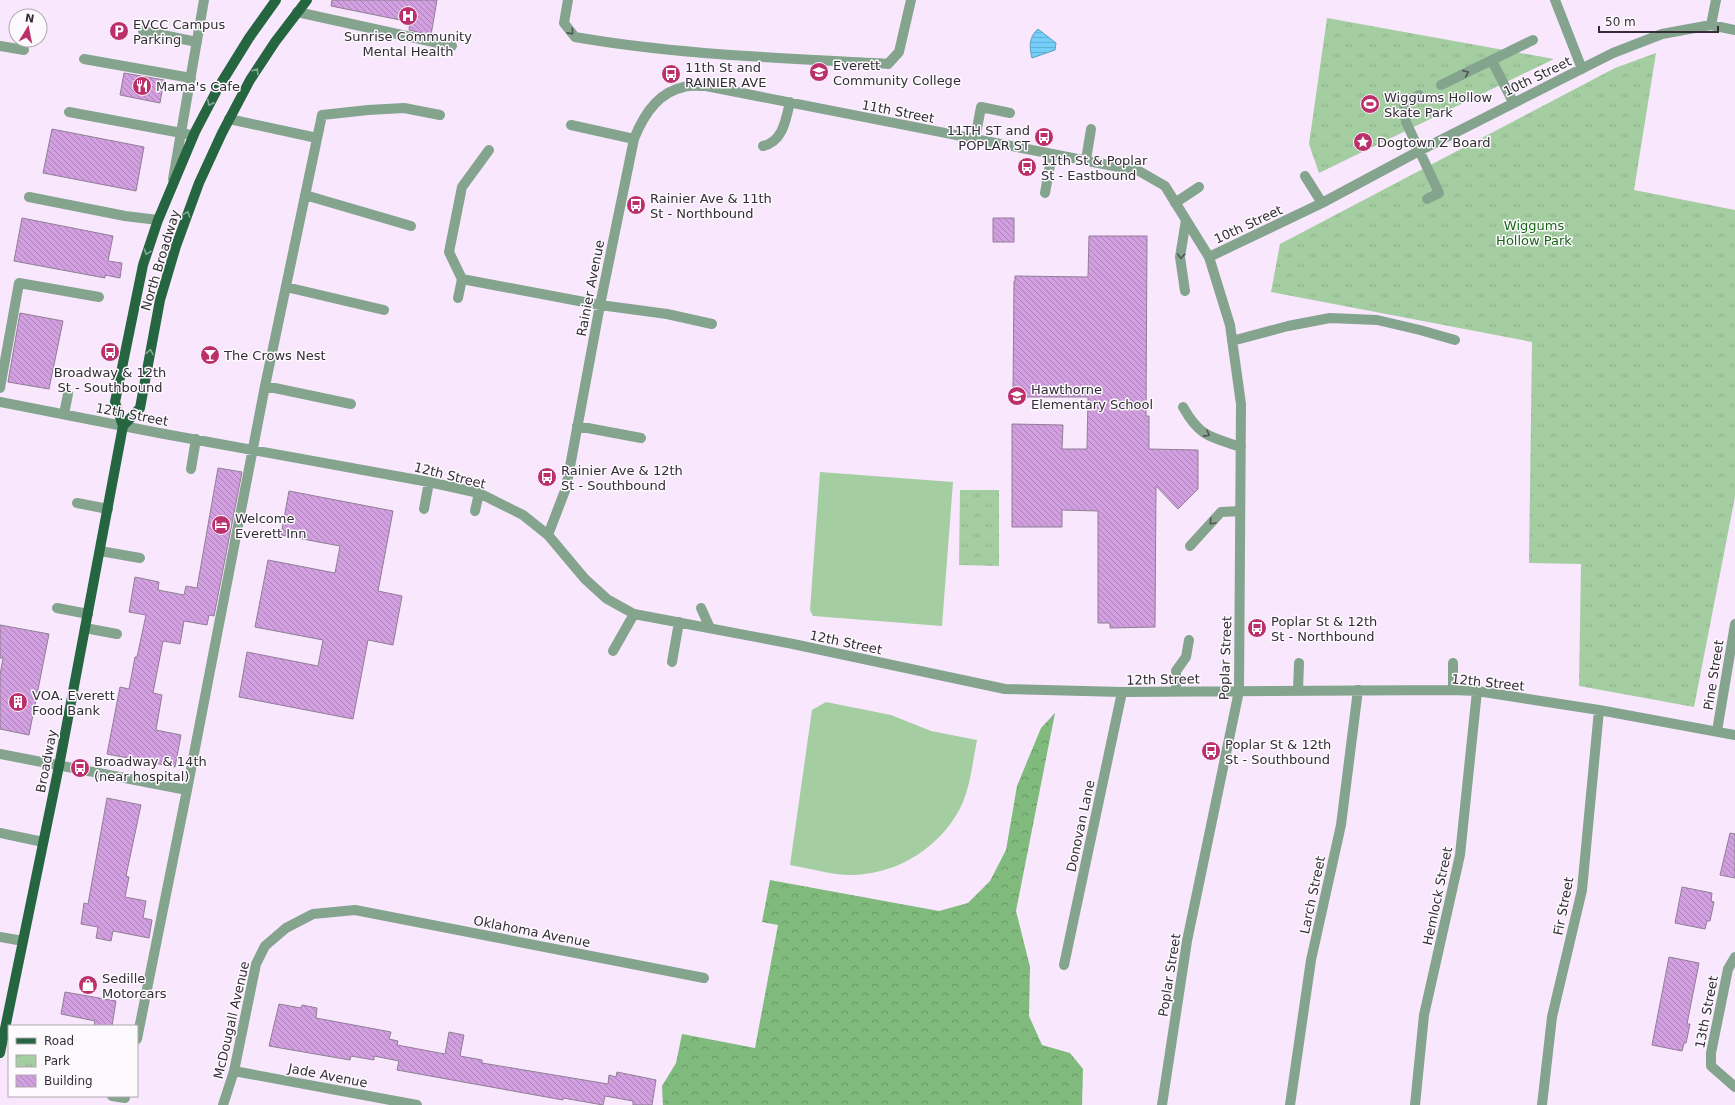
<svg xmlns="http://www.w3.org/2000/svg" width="1735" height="1105" font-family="'DejaVu Sans',sans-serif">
	<defs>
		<pattern id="forest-crowns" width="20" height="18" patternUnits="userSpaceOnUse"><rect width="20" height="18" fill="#80ba7c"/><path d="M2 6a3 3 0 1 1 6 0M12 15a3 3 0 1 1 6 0" fill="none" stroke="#6a9866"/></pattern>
		<pattern id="park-tufts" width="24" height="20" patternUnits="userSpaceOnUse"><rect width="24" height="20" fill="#a4cea1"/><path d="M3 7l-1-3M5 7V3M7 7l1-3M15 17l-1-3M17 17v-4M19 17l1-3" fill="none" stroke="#8eb18b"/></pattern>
		<pattern id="water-rules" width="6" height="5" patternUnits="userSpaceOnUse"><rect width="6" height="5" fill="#73cef8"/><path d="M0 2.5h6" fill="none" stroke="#64b1d5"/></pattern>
		<pattern id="building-back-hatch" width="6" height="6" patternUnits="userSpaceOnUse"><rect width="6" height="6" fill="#d29fe0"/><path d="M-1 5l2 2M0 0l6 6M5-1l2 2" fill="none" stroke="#ab82b6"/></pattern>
	</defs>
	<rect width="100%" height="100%" fill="#f9e7fe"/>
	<!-- grass -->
	<path fill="#a4cea1" d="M820 472 953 482 942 626 813 616 810 610Z
		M826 702 891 715 931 731 977 740C973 760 971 782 963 802 946 841 907 869 865 874 840 878 814 869 790 865L812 710Z"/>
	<!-- forest -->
	<path fill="url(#forest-crowns)" d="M1055 713 1016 911 1030 967 1029 1016 1042 1045 1070 1053 1083 1069 1082 1105H663L662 1086 676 1063 682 1034 755 1048 778 925 762 922 770 880 939 911 968 903 990 881 1006 850 1017 786 1041 728Z"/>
	<!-- park -->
	<path fill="url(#park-tufts)" d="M1327 18 1554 59 1319 173 1309 144Z
		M1656 53 1634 190 1735 210V497L1694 707 1579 686 1581 564 1529 563 1532 342 1271 292 1280 244 1615 68Z
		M960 490H999V566L959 565Z"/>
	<!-- water -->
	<path fill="url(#water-rules)" stroke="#609ebe" d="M1038 29 1056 43 1055 50 1032 58C1029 46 1029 37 1038 29Z"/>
	<!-- building -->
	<path fill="url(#building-back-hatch)" stroke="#8f7f94" d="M332 0H437L431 35 409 30 410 22 331 6Z
		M124 73 164 80 160 103 120 95Z
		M52 129 144 147 136 191 43 173Z
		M22 218 113 236 108 261 122 263 120 278 105 275V278L14 261Z
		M993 218H1014V242H993Z
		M1089 236H1147L1146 416H1149V449L1198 450V489L1178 509 1156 486 1155 627 1110 628V623H1098V511L1062 510V527H1012V424L1063 425 1062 449H1087L1088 397H1015V391H1013L1014 281H1015V276L1088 277Z
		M20 313 63 321 49 389 8 382Z
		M218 468 242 472 214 616 209 615 207 625 184 621 180 644 163 641 153 693 162 695 156 730 181 735 175 767 107 754 120 687 129 689 135 657H137L146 615 129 612 135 577 159 582 158 590 184 595 186 586 197 588Z
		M289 491 393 511 378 591 402 596 393 645 368 640 353 719 239 697 247 652 318 666 323 640 255 627 268 560 335 573 340 546 281 535Z
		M0 625 49 634 29 735 0 729V675L3 658H0Z
		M107 798 141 805 126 876 129 877 125 897 146 901 143 918 152 920 149 938 113 931 111 941 96 938 98 927 81 924 84 903 88 904Z
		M1730 833 1735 834V878L1720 875Z
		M1682 887 1712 893 1711 901 1714 902 1710 921H1707L1705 929 1675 923Z
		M1669 957 1699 963 1687 1024H1690L1686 1043H1684L1682 1051 1652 1045Z
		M65 992 116 1001 112 1026H94L95 1021 61 1014Z
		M279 1004 301 1008 302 1005 317 1008 316 1018 391 1032 389 1039 398 1041 397 1045 445 1054 449 1032 464 1035 460 1056 482 1060V1063L608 1084 609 1075 616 1077 617 1072 656 1080 652 1105H633V1101L605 1096 603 1105 563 1098V1100L397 1070 399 1061 374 1056V1060L351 1056 350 1060 269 1046Z"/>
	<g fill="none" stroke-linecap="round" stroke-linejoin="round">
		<!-- minor -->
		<path stroke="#84a48e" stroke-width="10" d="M568 0 564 23 575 37C678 55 784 58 888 64L899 52 911 0
			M1555 0 1582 69
			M297 12 452 46
			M1711 25 1716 0
			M143 31 197 42
			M0 46 24 50
			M84 59 191 78
			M1492 61 1513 102
			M1441 85 1533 40
			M1419 95 1413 99 1404 109 1406 122 1439 193 1427 199
			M69 112 187 134
			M229 119 317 138
			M571 125 634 139
			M975 139 981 107 1010 113
			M763 146C783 142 786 119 790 102
			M489 150 462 187 449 252 462 279 600 305 667 314 712 324
			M1086 160 1091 129
			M1305 176 1322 203
			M173 179 204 0
			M1045 193 1052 154
			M305 195 411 226
			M29 197 125 216 158 220
			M1175 203 1199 187
			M1209 257 1322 203 1419 151 1613 53 1662 34 1711 25 1735 30
			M286 287 384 310
			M1185 291 1180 257 1186 220
			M458 298 462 279
			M1232 341 1288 326 1330 318 1377 320 1420 330 1455 340
			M265 386 351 404
			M0 388 19 283 99 297
			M0 402 159 433 429 482 479 493 523 515 548 535 585 579 607 599 634 614 793 644 1005 689 1122 692 1453 690 1477 691 1599 710 1735 735
			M1183 407C1200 437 1210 437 1241 447
			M64 414 68 394
			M577 426 641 438
			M191 469 196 439
			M77 503 108 509
			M424 509 429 482
			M475 511 479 493
			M548 535 566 488 600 305 634 139C643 116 658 92 684 87 691 85 699 86 706 86L1139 171 1165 186 1209 257 1230 325 1241 404 1239 691 1187 941 1162 1105
			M1190 546 1221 512 1240 511
			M100 551 140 558
			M57 608 88 614
			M701 608 710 628
			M85 628 117 634
			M613 651 634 614
			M672 662 679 622
			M1453 690V663
			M1176 691V671L1186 657 1189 640
			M1298 691 1299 663
			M1717 731 1735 624
			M0 754 187 790
			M0 833 43 842
			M0 937 23 941
			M1735 957 1728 969 1711 1053V1066L1735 1087
			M1064 965 1122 692
			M137 1039 187 790 265 386 322 115 368 110 404 108 440 115
			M234 1071 417 1105
			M112 1096 125 1098
			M223 1105 234 1071 256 964 265 946 286 928 313 914 355 910 704 978
			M1290 1105 1311 960 1341 825 1358 690
			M1415 1105 1424 1015 1460 855 1477 691
			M1542 1105 1552 1017 1582 890 1599 710"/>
		<!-- major -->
		<path stroke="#256540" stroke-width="10" d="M123 426 140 408 160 300 176 246 199 183 222 133 250 80 275 42 307 0
			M0 1053 59 766 123 426 115 402 143 265 158 220 195 132 218 88 249 38 276 0"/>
	</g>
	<!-- one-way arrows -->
	<defs><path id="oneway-chevron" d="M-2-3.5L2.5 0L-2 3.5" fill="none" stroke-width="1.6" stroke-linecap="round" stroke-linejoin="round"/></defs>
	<g stroke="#505755">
		<use href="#oneway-chevron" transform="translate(571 32) rotate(48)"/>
		<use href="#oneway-chevron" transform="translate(1466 73) rotate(-24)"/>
		<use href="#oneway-chevron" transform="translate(1181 256) rotate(92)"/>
		<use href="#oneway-chevron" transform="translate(1207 434) rotate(29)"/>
		<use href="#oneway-chevron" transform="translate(1212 522) rotate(133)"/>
	</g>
	<g stroke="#86a896">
		<use href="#oneway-chevron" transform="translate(256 71) rotate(-57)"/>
		<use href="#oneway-chevron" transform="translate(210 103) rotate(117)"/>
		<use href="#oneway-chevron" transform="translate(187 214) rotate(-70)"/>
		<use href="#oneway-chevron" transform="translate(147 252) rotate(109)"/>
		<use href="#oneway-chevron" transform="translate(150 352) rotate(-80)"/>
	</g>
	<!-- icons -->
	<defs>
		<g id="hospital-disc" transform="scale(1)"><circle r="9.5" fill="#bb306b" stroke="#fdfafe"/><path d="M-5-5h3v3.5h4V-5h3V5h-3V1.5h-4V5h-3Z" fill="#fff"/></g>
		<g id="parking-disc" transform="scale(1)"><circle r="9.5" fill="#bb306b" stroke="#fdfafe"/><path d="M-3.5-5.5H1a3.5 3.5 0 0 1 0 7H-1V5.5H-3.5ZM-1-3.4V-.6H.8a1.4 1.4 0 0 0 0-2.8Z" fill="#fff"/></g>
		<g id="university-disc" transform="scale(1)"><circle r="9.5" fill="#bb306b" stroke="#fdfafe"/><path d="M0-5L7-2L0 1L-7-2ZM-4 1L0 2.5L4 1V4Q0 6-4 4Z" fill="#fff"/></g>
		<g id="bus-disc" transform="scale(1)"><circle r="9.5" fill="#bb306b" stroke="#fdfafe"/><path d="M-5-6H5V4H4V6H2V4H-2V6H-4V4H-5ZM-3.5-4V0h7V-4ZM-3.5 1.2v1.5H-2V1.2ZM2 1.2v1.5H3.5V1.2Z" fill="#fff"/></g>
		<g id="restaurant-disc" transform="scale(1)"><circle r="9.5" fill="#bb306b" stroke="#fdfafe"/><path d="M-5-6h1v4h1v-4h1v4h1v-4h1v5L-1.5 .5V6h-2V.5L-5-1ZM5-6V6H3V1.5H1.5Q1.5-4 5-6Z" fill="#fff"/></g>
		<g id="stadium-disc" transform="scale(1)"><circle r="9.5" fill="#bb306b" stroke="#fdfafe"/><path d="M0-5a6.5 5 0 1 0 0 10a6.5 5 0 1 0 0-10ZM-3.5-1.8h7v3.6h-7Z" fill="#fff"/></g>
		<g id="sight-disc" transform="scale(1)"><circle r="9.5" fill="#bb306b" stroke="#fdfafe"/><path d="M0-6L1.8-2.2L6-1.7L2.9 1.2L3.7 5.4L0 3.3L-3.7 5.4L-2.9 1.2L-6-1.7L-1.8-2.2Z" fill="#fff"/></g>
		<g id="bar-disc" transform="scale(1)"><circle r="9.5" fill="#bb306b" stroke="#fdfafe"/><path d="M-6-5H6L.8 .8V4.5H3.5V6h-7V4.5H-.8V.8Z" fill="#fff"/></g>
		<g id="school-disc" transform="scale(1)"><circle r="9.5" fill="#bb306b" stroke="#fdfafe"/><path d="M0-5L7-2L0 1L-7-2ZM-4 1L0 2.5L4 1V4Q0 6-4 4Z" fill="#fff"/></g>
		<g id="hotel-disc" transform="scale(1)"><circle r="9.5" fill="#bb306b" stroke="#fdfafe"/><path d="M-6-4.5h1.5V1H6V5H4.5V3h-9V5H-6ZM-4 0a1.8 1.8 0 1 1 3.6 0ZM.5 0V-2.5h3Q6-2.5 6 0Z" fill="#fff"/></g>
		<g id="building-disc" transform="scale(1)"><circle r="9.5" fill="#bb306b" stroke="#fdfafe"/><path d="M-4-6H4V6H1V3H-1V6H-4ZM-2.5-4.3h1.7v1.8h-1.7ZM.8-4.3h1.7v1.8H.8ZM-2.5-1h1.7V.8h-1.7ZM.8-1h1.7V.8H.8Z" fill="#fff"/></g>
		<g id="shop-disc" transform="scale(1)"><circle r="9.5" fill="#bb306b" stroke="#fdfafe"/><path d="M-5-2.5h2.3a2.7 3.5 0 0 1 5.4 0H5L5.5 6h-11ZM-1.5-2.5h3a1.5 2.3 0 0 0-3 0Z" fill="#fff"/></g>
	</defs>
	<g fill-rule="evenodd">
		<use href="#hospital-disc" x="408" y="16"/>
		<use href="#parking-disc" x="119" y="31"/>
		<use href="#university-disc" x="819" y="72"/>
		<use href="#bus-disc" x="671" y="74"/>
		<use href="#restaurant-disc" x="142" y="86"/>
		<use href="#stadium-disc" x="1370" y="104"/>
		<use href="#bus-disc" x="1044" y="137"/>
		<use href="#sight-disc" x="1363" y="142"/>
		<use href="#bus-disc" x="1027" y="167"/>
		<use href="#bus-disc" x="636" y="205"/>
		<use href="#bus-disc" x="110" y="352"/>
		<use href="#bar-disc" x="210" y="355"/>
		<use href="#school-disc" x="1017" y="396"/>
		<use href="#bus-disc" x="547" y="477"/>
		<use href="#hotel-disc" x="221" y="525"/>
		<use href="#bus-disc" x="1257" y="628"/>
		<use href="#building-disc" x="18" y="702"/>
		<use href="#bus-disc" x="1211" y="751"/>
		<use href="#bus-disc" x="80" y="768"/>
		<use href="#shop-disc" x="88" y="985"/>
	</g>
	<g text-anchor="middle" stroke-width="3" stroke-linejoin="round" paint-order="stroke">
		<!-- poi labels -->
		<g font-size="13" fill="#342d36" stroke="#fdfafe" text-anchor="start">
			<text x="133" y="29">EVCC Campus<tspan x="133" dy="15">Parking</tspan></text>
			<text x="408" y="41" text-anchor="middle">Sunrise Community<tspan x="408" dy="15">Mental Health</tspan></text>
			<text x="833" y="70">Everett<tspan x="833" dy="15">Community College</tspan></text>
			<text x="685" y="72">11th St and<tspan x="685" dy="15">RAINIER AVE</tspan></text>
			<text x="156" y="91">Mama's Cafe</text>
			<text x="1384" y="102">Wiggums Hollow<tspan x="1384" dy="15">Skate Park</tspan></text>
			<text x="1030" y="135" text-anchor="end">11TH ST and<tspan x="1030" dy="15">POPLAR ST</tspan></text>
			<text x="1377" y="147">Dogtown Z Board</text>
			<text x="1041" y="165">11th St &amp; Poplar<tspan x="1041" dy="15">St - Eastbound</tspan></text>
			<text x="650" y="203">Rainier Ave &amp; 11th<tspan x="650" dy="15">St - Northbound</tspan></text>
			<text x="224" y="360">The Crows Nest</text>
			<text x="110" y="377" text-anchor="middle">Broadway &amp; 12th<tspan x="110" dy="15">St - Southbound</tspan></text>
			<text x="1031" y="394">Hawthorne<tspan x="1031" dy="15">Elementary School</tspan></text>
			<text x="561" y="475">Rainier Ave &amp; 12th<tspan x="561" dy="15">St - Southbound</tspan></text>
			<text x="235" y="523">Welcome<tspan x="235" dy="15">Everett Inn</tspan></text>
			<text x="1271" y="626">Poplar St &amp; 12th<tspan x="1271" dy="15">St - Northbound</tspan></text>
			<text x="32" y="700">VOA. Everett<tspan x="32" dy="15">Food Bank</tspan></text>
			<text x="1225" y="749">Poplar St &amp; 12th<tspan x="1225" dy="15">St - Southbound</tspan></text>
			<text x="94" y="766">Broadway &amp; 14th<tspan x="94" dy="15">(near hospital)</tspan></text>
			<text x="102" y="983">Sedille<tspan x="102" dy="15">Motorcars</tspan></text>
		</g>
		<!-- street labels -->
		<g font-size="13" fill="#342d36" stroke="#fdfafe">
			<text transform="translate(1537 76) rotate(-26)" y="5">10th Street</text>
			<text transform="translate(898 111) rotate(11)" y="5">11th Street</text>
			<text transform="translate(1248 224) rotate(-25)" y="5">10th Street</text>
			<text transform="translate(160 260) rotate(-73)" y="5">North Broadway</text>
			<text transform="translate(590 288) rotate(-79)" y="5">Rainier Avenue</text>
			<text transform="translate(132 414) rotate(11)" y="5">12th Street</text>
			<text transform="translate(450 475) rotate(14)" y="5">12th Street</text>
			<text transform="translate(846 642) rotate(12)" y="5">12th Street</text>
			<text transform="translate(1225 658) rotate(-88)" y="5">Poplar Street</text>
			<text transform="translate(1713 675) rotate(-81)" y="5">Pine Street</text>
			<text transform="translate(1163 679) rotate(-1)" y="5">12th Street</text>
			<text transform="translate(1488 682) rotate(6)" y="5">12th Street</text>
			<text transform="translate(46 761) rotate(-79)" y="5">Broadway</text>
			<text transform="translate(1080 826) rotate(-78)" y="5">Donovan Lane</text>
			<text transform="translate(1312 895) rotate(-78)" y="5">Larch Street</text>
			<text transform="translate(1437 896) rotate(-78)" y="5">Hemlock Street</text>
			<text transform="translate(1563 906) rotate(-79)" y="5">Fir Street</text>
			<text transform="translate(532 931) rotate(11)" y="5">Oklahoma Avenue</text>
			<text transform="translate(1169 975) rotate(-81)" y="5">Poplar Street</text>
			<text transform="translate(1706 1012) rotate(-79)" y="5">13th Street</text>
			<text transform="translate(231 1020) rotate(-77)" y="5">McDougall Avenue</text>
			<text transform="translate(328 1075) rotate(11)" y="5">Jade Avenue</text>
		</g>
		<!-- park labels -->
		<g font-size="13" fill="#166718" stroke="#fdfafe">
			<text x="1534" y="230">Wiggums<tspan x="1534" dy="15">Hollow Park</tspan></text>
		</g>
	</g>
	<!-- legend -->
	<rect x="8" y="1025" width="130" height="72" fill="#fdfafe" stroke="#ada8ae"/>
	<rect x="16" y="1038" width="20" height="6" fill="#256540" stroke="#ada8ae"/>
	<text x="44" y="1045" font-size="12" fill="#342d36">Road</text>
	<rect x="16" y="1055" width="20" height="12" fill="url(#park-tufts)" stroke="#ada8ae"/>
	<text x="44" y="1065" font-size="12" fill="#342d36">Park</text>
	<rect x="16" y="1075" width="20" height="12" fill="url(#building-back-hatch)" stroke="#ada8ae"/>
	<text x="44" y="1085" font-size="12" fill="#342d36">Building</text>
	<!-- north arrow -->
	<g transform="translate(28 28) rotate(10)"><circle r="19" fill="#fdfafe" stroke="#ada8ae"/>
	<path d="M0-3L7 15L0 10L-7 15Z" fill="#bb306b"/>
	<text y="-6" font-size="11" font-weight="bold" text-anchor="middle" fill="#342d36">N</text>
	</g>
	<!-- scale -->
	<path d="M1599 26v6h119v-6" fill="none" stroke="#342d36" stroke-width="2"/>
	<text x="1605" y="26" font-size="12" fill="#342d36" stroke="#fdfafe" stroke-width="3" paint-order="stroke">50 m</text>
</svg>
